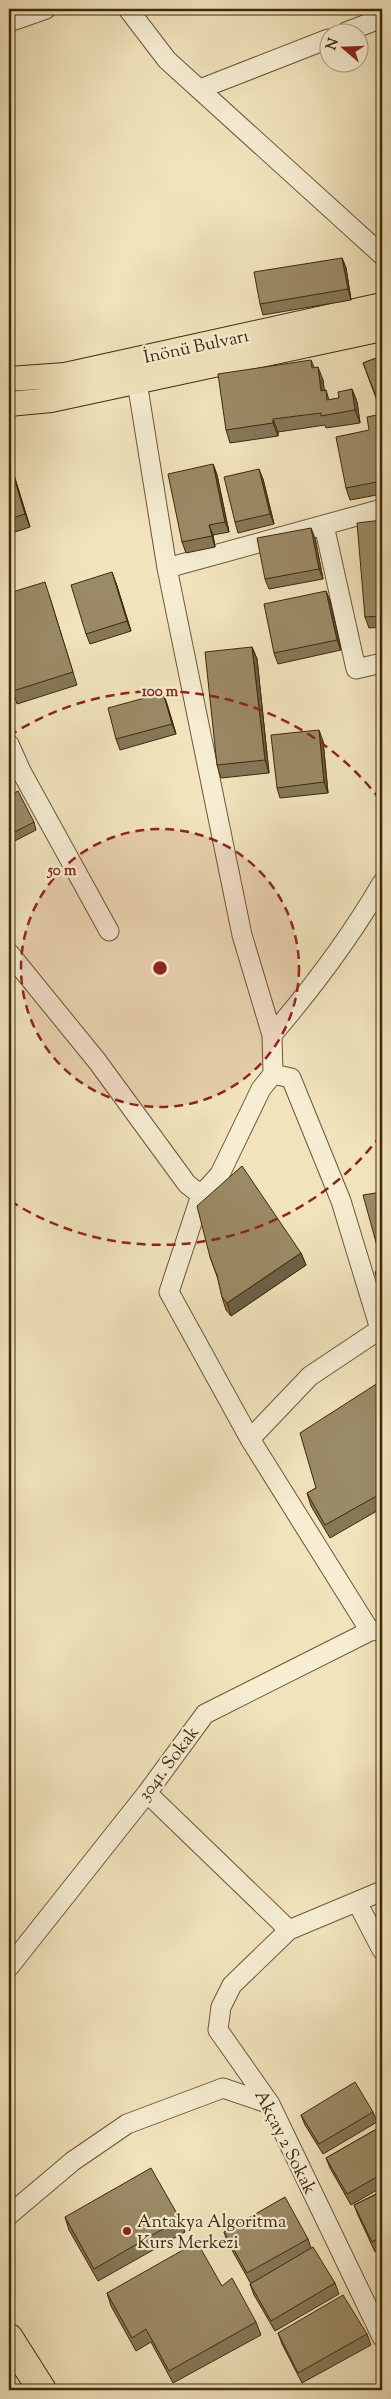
<svg xmlns="http://www.w3.org/2000/svg" width="391" height="2399" font-family="'Sorts Mill Goudy',serif">
	<rect width="100%" height="100%" fill="#f1e3bc"/>
	<filter id="stains"><feTurbulence type="fractalNoise" baseFrequency=".004" numOctaves="4"/><feColorMatrix values="0 0 0 0 .2 0 0 0 0 .09 0 0 0 0 .02 0 0 0 .5 -.17"/></filter>
	<radialGradient id="worn" r=".72"><stop offset=".6" stop-color="#630" stop-opacity="0"/><stop offset="1" stop-color="#630" stop-opacity=".3"/></radialGradient>
	<g fill="none" stroke-linecap="round" stroke-linejoin="round">
		<!-- minor casing -->
		<g stroke="#6a5836" stroke-width="21">
			<path id="minor" d="M128 9 167 60 382 255
				M9 22 46 9
				M346 32 382 18
				M200 89 328 39
				M137 382 167 568 242 935 272 1035 273 1074 291 1078 341 1201 380 1329
				M324 525 356 669 382 663
				M167 568 382 509
				M9 744 21 771 109 931
				M9 953 97 1061 187 1184 201 1195
				M272 1035C313 987 350 938 382 883
				M273 1074 261 1089 220 1174 201 1195 169 1292 250 1439 370 1631
				M250 1439 310 1376 382 1328
				M147 1793 289 1930 232 1985 221 2007 218 2030 270 2104 382 2337
				M357 1902 382 1950
				M289 1930 382 1891
				M9 1967 147 1793 205 1714 370 1631 381 1630
				M9 2215 73 2161 127 2124 223 2088 270 2104"/>
		</g>
		<!-- major casing -->
		<g stroke="#3d2909" stroke-width="26">
			<path id="major" d="M9 379 65 375 382 305
				M9 404 51 400 382 329"/>
		</g>
		<!-- highway casing -->
		<g stroke="#3d2909" stroke-width="30">
			<path id="highway" d="M9 2338 42 2390"/>
		</g>
		<!-- minor -->
		<use href="#minor" stroke="#f6edd3" stroke-width="19"/>
		<!-- major -->
		<use href="#major" stroke="#f1e3bc" stroke-width="24"/>
		<!-- highway -->
		<use href="#highway" stroke="#f1e3bc" stroke-width="28"/>
	</g>
	<!-- wall -->
	<path fill="#857758" stroke="#3d2909" d="M342 258 346 268 351 300 263 315 260 304Z
		M382 347V494L350 500 346 488 382 414 363 363 379 357Z
		M311 360 314 367 323 380 324 390H326L329 400 339 398 352 389 357 402 360 423 326 428 325 425 278 432V436L230 443 226 430Z
		M9 459 30 527 9 534Z
		M213 464 217 475 229 532 213 535 215 547 186 553 182 542Z
		M263 479 274 524 238 533 235 522Z
		M382 520V627L369 628 365 617Z
		M315 538 323 579 269 589 265 579Z
		M116 583 131 631 90 644 86 634Z
		M326 591 330 601 341 650 278 664 274 653Z
		M49 595 77 685 17 704 13 691Z
		M252 647 257 659 269 773 221 778 217 765Z
		M163 693 167 704 176 734 120 750 116 739Z
		M323 741 328 793 280 798 277 788Z
		M9 796 34 822 36 830 9 844Z
		M301 1253 306 1265 231 1316 226 1310 222 1297 218 1279 210 1257Z
		M382 1384V1508L330 1538 311 1506 307 1493 316 1488Z
		M373 2112 377 2122 323 2154 305 2125 301 2115Z
		M382 2126V2249L375 2252 358 2215 354 2205 378 2193 377 2190 351 2205 330 2168 326 2158Z
		M65 2217 180 2219 185 2232 98 2281 69 2230Z
		M224 2232 308 2239 311 2248 335 2283 339 2294 275 2331 254 2295 250 2284H251L228 2243Z
		M222 2286 256 2322 261 2335 173 2383 151 2342 136 2351 111 2306 107 2293Z
		M278 2333 367 2334 371 2345 302 2383 282 2344Z"/>
	<!-- shaded-wall -->
	<path fill="#6c6147" stroke="#3d2909" d="M342 258 346 268 351 300 348 289Z
		M318 367 323 380 326 404 321 391Z
		M352 389 357 402 360 423 355 410Z
		M273 419 278 432V436L273 423Z
		M9 459 30 527 25 514Z
		M213 464 217 475 229 532 225 522Z
		M259 469 263 479 274 524 270 514Z
		M209 525 213 535 215 547Z
		M311 528 315 538 323 579 319 569Z
		M112 572 116 583 131 631 127 621Z
		M326 591 330 601 341 650 337 640Z
		M252 647 257 659 269 773 265 760Z
		M163 693 167 704 176 734 172 724Z
		M319 730 323 741 328 793 324 782Z
		M301 1253 306 1265 231 1316 227 1303Z"/>
	<!-- building -->
	<path fill="#9b8a66" stroke="#3d2909" d="M342 258 348 289 260 304 254 272Z
		M382 347V408L381 409 363 363 379 357 376 350Z
		M311 360 312 368 318 367 321 391 326 390 327 400 339 398 338 392 352 389 355 410 321 416V413L273 419V423L226 430 218 374Z
		M382 414V481L346 488 336 437 369 430 367 417Z
		M9 461 25 514 9 519Z
		M213 464 225 522 209 525 212 536 182 542 168 474Z
		M259 469 270 514 235 522 224 477Z
		M382 520V616L365 617 357 523Z
		M311 528 319 569 265 579 257 538Z
		M112 572 127 621 86 634 71 585Z
		M45 582 73 672 13 691 9 679V593Z
		M326 591 337 640 274 653 264 604Z
		M252 647 265 760 217 765 205 652Z
		M163 693 172 724 116 739 108 708Z
		M319 730 324 782 277 788 271 735Z
		M18 791 34 822 9 835V796Z
		M242 1166 301 1253 227 1303 222 1297 217 1275 210 1257 197 1206Z
		M382 1192V1264L363 1195Z
		M382 1269V1295L375 1272Z
		M381 1381 382 1384V1493L325 1525 307 1493 316 1488 300 1433Z
		M355 2082 373 2112 319 2144 301 2115Z
		M382 2126V2174L347 2194 326 2158Z
		M151 2168 180 2219 94 2269 65 2217Z
		M382 2185V2236L372 2242 354 2205 379 2193 376 2188Z
		M285 2197 308 2239 247 2273 224 2232Z
		M197 2242 222 2286 232 2278 256 2322 169 2371 146 2329 132 2338 107 2293Z
		M313 2247 335 2283 271 2321 250 2284Z
		M382 2253V2262L379 2255Z
		M343 2295 367 2334 298 2373 278 2333Z"/>
	<!-- distance rings -->
	<circle cx="160" cy="968" r="139" fill="#8f2418" fill-opacity=".12"/>
	<g fill="none" stroke="#8f2418" stroke-width="2.5" stroke-dasharray="9 6">
		<circle cx="160" cy="968" r="139"/>
		<path d="M381 1135A277 277 0 0 1 9 1200M9 736A277 277 0 0 1 381 801"/>
	</g>
	<!-- markers -->
	<circle fill="#8f2418" stroke="#f6edd3" stroke-width="2" cx="127" cy="2231" r="5"/>
	<g text-anchor="middle" stroke-width="4.5" stroke-linejoin="round" paint-order="stroke">
		<!-- street labels -->
		<g font-size="18" fill="#3d2909" stroke="#f6edd3">
			<text transform="translate(196 346) rotate(-12)" y="6">İnönü Bulvarı</text>
			<text transform="translate(168 1763) rotate(-53)" y="6">3041. Sokak</text>
			<text transform="translate(286 2142) rotate(63)" y="6">Akçay 2 Sokak</text>
		</g>
		<!-- poi labels -->
		<g font-size="18" fill="#3d2909" stroke="#f6edd3" text-anchor="start">
			<text x="137" y="2227">Antakya Algoritma<tspan x="137" dy="21">Kurs Merkezi</tspan></text>
		</g>
	</g>
	<circle cx="160" cy="968" r="8" fill="#8f2418" stroke="#f6edd3" stroke-width="2.5"/>
	<g font-size="15" text-anchor="middle" font-weight="bold" fill="#8f2418" stroke="#f6edd3" stroke-width="4.5" stroke-linejoin="round" paint-order="stroke">
		<text x="160" y="696">100 m</text>
		<text x="62" y="875">50 m</text>
	</g>
	<!-- margin -->
	<rect width="391" height="2399" fill="none" stroke="#f1e3bc" stroke-width="30"/>
	<rect x="10" y="10" width="371" height="2379" fill="none" stroke="#3d2909" stroke-width="2.5"/>
	<rect x="15" y="15" width="361" height="2369" fill="none" stroke="#3d2909"/>
	<!-- north arrow -->
	<g transform="translate(344 48) rotate(289)"><circle r="24" fill="#f6edd3" stroke="#ac9f82"/>
	<path d="M0-4L9 19L0 12L-9 19Z" fill="#8f2418"/>
	<text y="-8" font-size="14" font-weight="bold" text-anchor="middle" fill="#3d2909">N</text>
	</g>
	<rect width="100%" height="100%" filter="url(#stains)"/>
	<rect width="100%" height="100%" fill="url(#worn)"/>
</svg>
